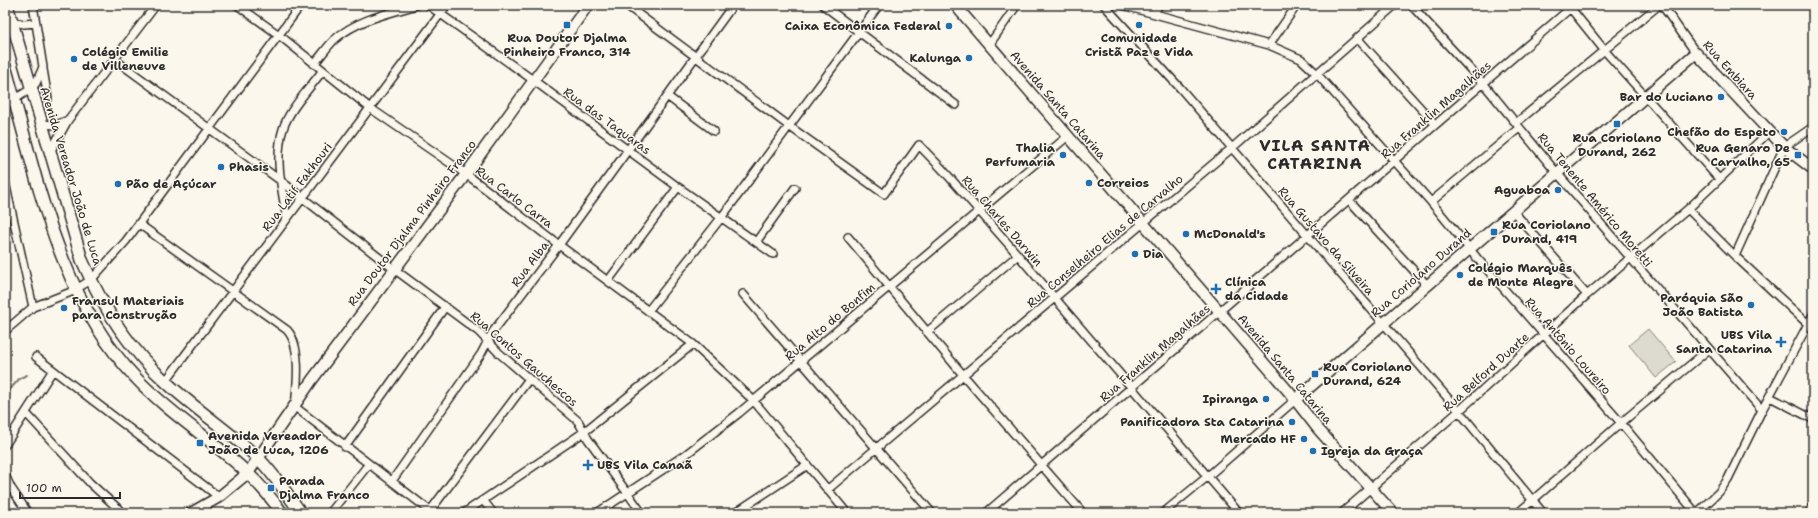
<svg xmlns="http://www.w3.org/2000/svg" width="1818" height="518" font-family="'Shantell Sans',sans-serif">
	<rect width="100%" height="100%" fill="#fbf7ec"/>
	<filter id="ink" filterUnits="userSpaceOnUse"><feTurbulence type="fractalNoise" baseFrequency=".025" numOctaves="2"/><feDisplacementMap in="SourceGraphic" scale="8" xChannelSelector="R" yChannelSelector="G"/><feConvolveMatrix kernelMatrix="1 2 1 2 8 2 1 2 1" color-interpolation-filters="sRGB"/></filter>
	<g filter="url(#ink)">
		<!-- green -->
		<path fill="#dddad0" stroke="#84827e" d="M1648 329 1676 362 1656 378 1629 345Z"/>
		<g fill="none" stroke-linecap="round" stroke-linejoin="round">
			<!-- stream -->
			<path stroke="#7b7a75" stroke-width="2" d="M5 395 20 378 27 375"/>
			<!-- street casing -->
			<g stroke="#2b2b2b" stroke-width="10">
				<path id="street" d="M237 5 279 35 370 108 466 174 559 245 693 344 753 400 847 513
					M428 5 533 80 678 187 773 254
					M626 5 789 126 884 194 919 145 944 171 1018 255 1239 513
					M823 5 956 105
					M1104 5 1181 89 1459 411 1543 513
					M1122 5 1269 45 1301 59 1317 74 1431 202 1477 258 1621 423 1696 513
					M1411 5 1483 83 1551 166 1762 410
					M1568 5 1605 51 1719 179
					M1662 5 1696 53
					M1154 13 1159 5
					M11 21 24 24 36 23
					M1358 39 1435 124
					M989 45 1017 5
					M1269 45 1297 5
					M114 59 281 181 386 263 479 332 499 353 578 421 588 439 642 513
					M314 64C321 56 327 47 334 40 356 20 389 13 417 5
					M43 69 48 99
					M667 96 714 131
					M5 105 31 89 36 83 43 67 33 5
					M1516 123 1659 5
					M41 124 56 125 68 120
					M50 152 68 120 156 5
					M5 182 33 307
					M1349 200 1427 285
					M1431 202 1519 128
					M1688 209 1735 256 1808 324
					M1513 211 1587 295
					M287 219C282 191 274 157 283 129 289 109 311 87 323 70
					M139 224 287 330C302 346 297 386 295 407L433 513
					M848 237 964 376 1083 513
					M756 242 795 188
					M1735 256 1784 147 1813 127
					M608 281 678 187
					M743 294 932 513
					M648 311 721 218 879 5
					M5 331 33 307 71 292 91 280 126 241 301 5
					M927 332 1018 255
					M36 357 219 497
					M165 382 447 5
					M1770 397 1813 419
					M26 413 90 483 123 513
					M5 445 53 370
					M345 447 445 307
					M5 475 11 488 28 513
					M392 481 481 354 492 333 559 245 733 5
					M827 490 1232 148 1395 5
					M483 500 493 513
					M430 511 529 379
					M330 513 368 465
					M464 513 584 432 693 344
					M597 513 685 455 739 413 1068 136
					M735 513 806 466
					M986 513 1574 5
					M1163 513 1207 477 1295 400
					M1342 513 1459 411 1587 295 1688 209 1769 132
					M1518 513 1621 423 1708 350
					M1697 513 1719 492 1728 479 1762 410 1813 315"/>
			</g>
			<!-- secondary casing -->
			<g stroke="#2b2b2b" stroke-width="13">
				<path id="secondary" d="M955 5 1289 392 1318 429 1393 513
					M1295 400 1696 53 1784 147 1813 169
					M191 513 219 497 248 473 312 380 466 174 588 5
					M1811 513 1813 509"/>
			</g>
			<!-- primary casing -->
			<g stroke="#2b2b2b" stroke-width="14">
				<path id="primary" d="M7 5 82 260C102 306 129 349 166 382 195 409 229 431 258 458 274 474 287 494 301 513
					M5 66C36 172 57 296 136 378 181 426 244 457 282 513"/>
			</g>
			<!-- street -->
			<use href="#street" stroke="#fbf7ec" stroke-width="7"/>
			<!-- secondary -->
			<use href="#secondary" stroke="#fbf7ec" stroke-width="10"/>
			<!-- primary -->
			<use href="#primary" stroke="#fbf7ec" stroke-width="11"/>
		</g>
	</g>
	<!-- markers -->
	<g fill="#1f6fb2" stroke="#fbf7ec" stroke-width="1.5">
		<rect x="563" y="21" width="8" height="8" rx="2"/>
		<circle cx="1139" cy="25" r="4"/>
		<circle cx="949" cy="26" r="4"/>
		<circle cx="969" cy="58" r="4"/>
		<circle cx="74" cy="59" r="4"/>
		<circle cx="1721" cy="97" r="4"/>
		<rect x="1613" y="120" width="8" height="8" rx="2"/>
		<circle cx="1784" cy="132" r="4"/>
		<circle cx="1063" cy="155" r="4"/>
		<rect x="1794" y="151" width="8" height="8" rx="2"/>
		<circle cx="221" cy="167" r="4"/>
		<circle cx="1089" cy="183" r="4"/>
		<circle cx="118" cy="184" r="4"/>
		<circle cx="1558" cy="190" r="4"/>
		<rect x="1490" y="228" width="8" height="8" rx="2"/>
		<circle cx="1186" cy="234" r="4"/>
		<circle cx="1135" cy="254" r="4"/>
		<circle cx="1460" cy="275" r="4"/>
		<path d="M1214 283h4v4h4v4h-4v4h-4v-4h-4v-4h4z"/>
		<circle cx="1751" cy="305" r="4"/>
		<circle cx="64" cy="308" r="4"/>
		<path d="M1779 336h4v4h4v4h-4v4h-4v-4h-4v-4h4z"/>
		<rect x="1311" y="370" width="8" height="8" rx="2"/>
		<circle cx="1266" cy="399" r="4"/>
		<circle cx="1292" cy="422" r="4"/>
		<circle cx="1304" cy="439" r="4"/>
		<rect x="196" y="439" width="8" height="8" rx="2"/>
		<circle cx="1313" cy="451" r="4"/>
		<path d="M586 459h4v4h4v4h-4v4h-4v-4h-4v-4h4z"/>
		<rect x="267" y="484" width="8" height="8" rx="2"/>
	</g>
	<g text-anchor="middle" stroke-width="3" stroke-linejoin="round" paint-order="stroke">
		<!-- poi labels -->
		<g font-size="12" font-weight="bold" fill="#2b2b2b" stroke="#fbf7ec" text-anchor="start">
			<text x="941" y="30" text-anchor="end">Caixa Econômica Federal</text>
			<text x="567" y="42" text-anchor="middle">Rua Doutor Djalma<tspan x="567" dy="14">Pinheiro Franco, 314</tspan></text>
			<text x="1139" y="42" text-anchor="middle">Comunidade<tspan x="1139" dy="14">Cristã Paz e Vida</tspan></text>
			<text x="82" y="56">Colégio Emilie<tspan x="82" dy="14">de Villeneuve</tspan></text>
			<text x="961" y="62" text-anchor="end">Kalunga</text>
			<text x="1713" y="101" text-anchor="end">Bar do Luciano</text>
			<text x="1776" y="136" text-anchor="end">Chefão do Espeto</text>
			<text x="1617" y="142" text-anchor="middle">Rua Coriolano<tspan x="1617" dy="14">Durand, 262</tspan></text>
			<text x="1055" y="152" text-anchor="end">Thalia<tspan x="1055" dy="14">Perfumaria</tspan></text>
			<text x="1790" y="152" text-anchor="end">Rua Genaro De<tspan x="1790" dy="14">Carvalho, 65</tspan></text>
			<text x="229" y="171">Phasis</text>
			<text x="1097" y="187">Correios</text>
			<text x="126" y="188">Pão de Açúcar</text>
			<text x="1550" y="194" text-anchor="end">Aguaboa</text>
			<text x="1502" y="229">Rua Coriolano<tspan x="1502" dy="14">Durand, 419</tspan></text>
			<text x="1194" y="238">McDonald's</text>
			<text x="1143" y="258">Dia</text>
			<text x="1468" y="272">Colégio Marquês<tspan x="1468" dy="14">de Monte Alegre</tspan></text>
			<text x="1225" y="286">Clínica<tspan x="1225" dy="14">da Cidade</tspan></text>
			<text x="1743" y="302" text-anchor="end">Paróquia São<tspan x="1743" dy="14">João Batista</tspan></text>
			<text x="72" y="305">Fransul Materiais<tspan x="72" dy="14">para Construção</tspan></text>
			<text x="1772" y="339" text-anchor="end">UBS Vila<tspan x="1772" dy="14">Santa Catarina</tspan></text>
			<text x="1323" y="371">Rua Coriolano<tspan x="1323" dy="14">Durand, 624</tspan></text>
			<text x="1258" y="403" text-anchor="end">Ipiranga</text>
			<text x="1284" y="426" text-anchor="end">Panificadora Sta Catarina</text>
			<text x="208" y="440">Avenida Vereador<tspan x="208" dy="14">João de Luca, 1206</tspan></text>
			<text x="1296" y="443" text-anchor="end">Mercado HF</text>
			<text x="1321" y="455">Igreja da Graça</text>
			<text x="597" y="469">UBS Vila Canaã</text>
			<text x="279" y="485">Parada<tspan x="279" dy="14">Djalma Franco</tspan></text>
		</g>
		<!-- street labels -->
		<g font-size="12" fill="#2b2b2b" stroke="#fbf7ec">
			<text transform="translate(1730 70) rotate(48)" y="4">Rua Embiara</text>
			<text transform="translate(1058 105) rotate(49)" y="4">Avenida Santa Catarina</text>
			<text transform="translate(1436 110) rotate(-41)" y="4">Rua Franklin Magalhães</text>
			<text transform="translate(607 121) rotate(36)" y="4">Rua das Taquaras</text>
			<text transform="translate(71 176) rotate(73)" y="4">Avenida Vereador João de Luca</text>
			<text transform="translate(297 187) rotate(-53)" y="4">Rua Latif Fakhouri</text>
			<text transform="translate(514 197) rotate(37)" y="4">Rua Carlo Carra</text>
			<text transform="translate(1595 200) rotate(50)" y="4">Rua Tenente Américo Moretti</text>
			<text transform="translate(1002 221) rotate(49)" y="4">Rua Charles Darwin</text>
			<text transform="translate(412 223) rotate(-53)" y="4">Rua Doutor Djalma Pinheiro Franco</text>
			<text transform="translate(1105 241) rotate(-40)" y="4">Rua Conselheiro Elias de Carvalho</text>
			<text transform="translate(1326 241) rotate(49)" y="4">Rua Gustavo da Silveira</text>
			<text transform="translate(530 264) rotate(-53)" y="4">Rua Alba</text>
			<text transform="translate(1421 273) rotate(-41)" y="4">Rua Coriolano Durand</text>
			<text transform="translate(830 322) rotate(-40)" y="4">Rua Alto do Bonfim</text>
			<text transform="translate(1568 346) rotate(49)" y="4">Rua Antônio Loureiro</text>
			<text transform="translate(1155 353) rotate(-41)" y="4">Rua Franklin Magalhães</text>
			<text transform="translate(524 359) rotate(41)" y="4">Rua Contos Gauchescos</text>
			<text transform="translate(1285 369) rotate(50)" y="4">Avenida Santa Catarina</text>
			<text transform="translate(1486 372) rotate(-42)" y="4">Rua Belford Duarte</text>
		</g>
		<!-- district labels -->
		<g font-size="16" font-weight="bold" letter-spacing="1" fill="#2b2b2b" stroke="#fbf7ec">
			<text x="1315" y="151">VILA SANTA<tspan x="1315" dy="18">CATARINA</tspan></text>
		</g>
	</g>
	<!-- margin -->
	<rect width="1818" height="518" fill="none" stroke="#fbf7ec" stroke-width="20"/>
	<rect x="10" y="10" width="1798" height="498" fill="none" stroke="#2b2b2b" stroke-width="1.5" filter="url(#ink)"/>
	<!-- scale -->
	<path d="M20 492v6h100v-6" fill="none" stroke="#2b2b2b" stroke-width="2"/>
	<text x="26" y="492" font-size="12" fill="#2b2b2b" stroke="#fbf7ec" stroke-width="3" paint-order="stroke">100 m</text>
</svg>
